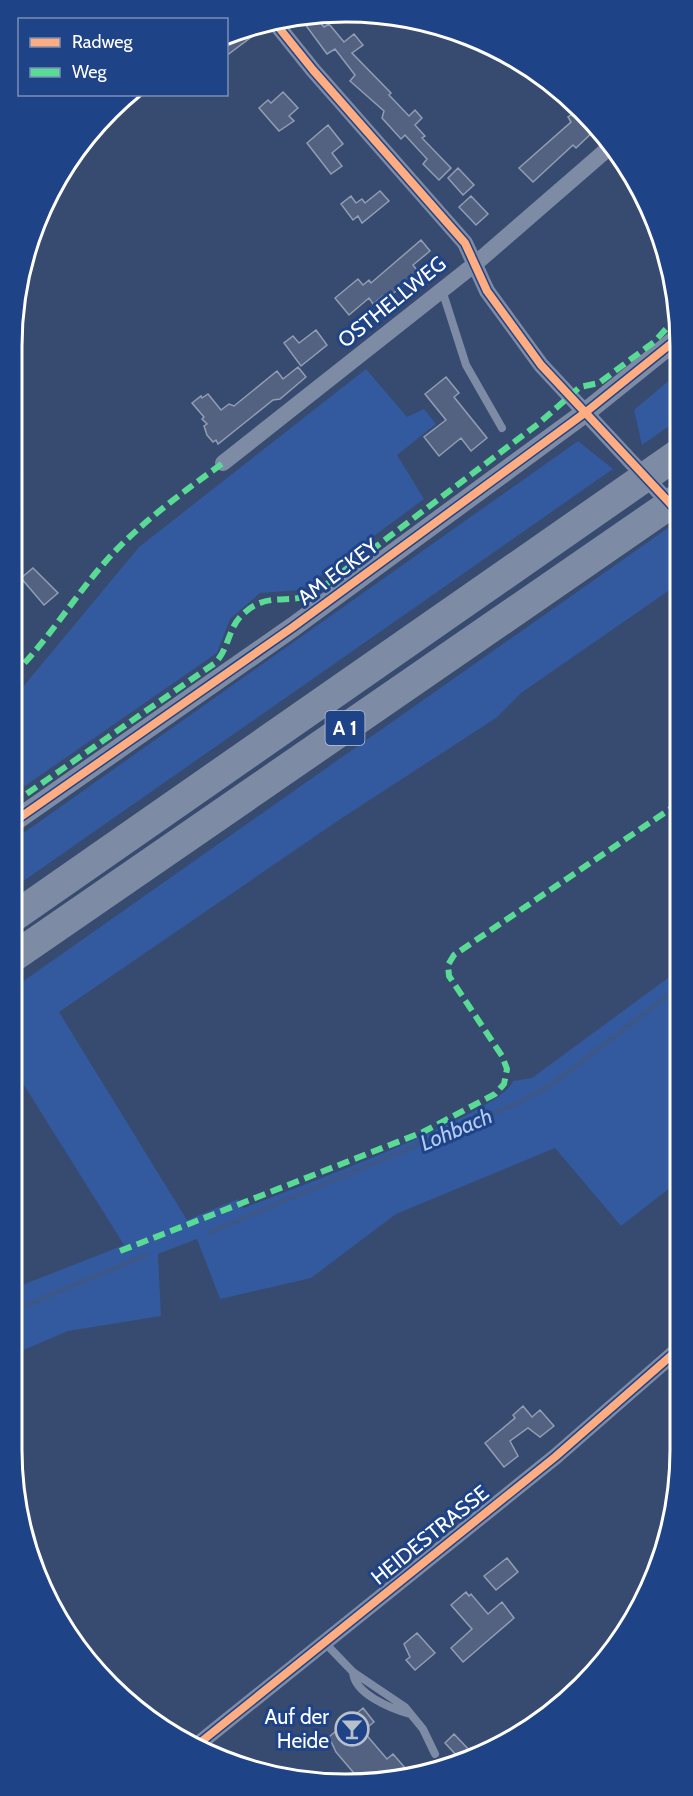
<svg xmlns="http://www.w3.org/2000/svg" width="693" height="1796" font-family="Cabin,sans-serif">
	<rect width="100%" height="100%" fill="#374a6f"/>
	<!-- green -->
	<path fill="#33599e" d="M366 369 407 417 424 409 436 424 397 455 424 499 301 590 260 593 230 619 217 653 12 795V700L139 547Z
		M678 373V420L642 445 634 410Z
		M578 441 613 469 12 889V841Z
		M675 523 679 527V583L674 587 521 693 496 718 342 818 59 1012 187 1220 238 1199 244 1208C284 1192 504 1112 513 1081L532 1078 680 969V1180L621 1226 555 1148 396 1214 311 1278 220 1299 197 1239 158 1254 161 1316 68 1331 12 1355V1289L124 1245 12 1066V989Z"/>
	<g fill="none" stroke-linecap="round" stroke-linejoin="round">
		<!-- stream -->
		<path stroke="#3d5788" stroke-width="4.5" d="M210 1232 513 1105 551 1085 680 986
			M12 1311 146 1255"/>
	</g>
	<!-- building -->
	<path fill="#526280" stroke="#919db3" stroke-width="1.5" d="M303 15 315 16 324 27 329 24 344 42 354 34 363 45 352 53 391 93 389 95 409 116 415 110 422 118 415 125 425 136 422 138 451 168 439 180 423 164 427 159 405 135 401 139 382 118 384 111 350 81 355 75 335 49 327 54 299 16Z
		M257 31 258 32 226 56V41Z
		M283 92 298 108 289 116 294 121 279 131 259 108 268 100 271 103Z
		M577 111H581L598 127 576 148 573 145 533 182 519 168 571 122 568 117Z
		M328 125 343 144 332 153 342 166 331 174 307 143Z
		M458 168 474 185 463 195 448 178Z
		M380 191 389 201 362 223 358 216 353 220 341 204 351 196 356 203 362 199 365 203Z
		M471 196 488 214 476 225 459 207Z
		M421 240 430 251 413 265 420 274 385 299 383 296 373 304 369 298 349 315 335 298 358 279 363 285 369 280 371 283Z
		M316 330 327 345 301 366 284 343 293 336 299 343Z
		M298 367 306 377 280 399 273 400 218 444 216 440 213 442 207 435 204 426 207 424 202 419 204 417 192 403 201 396 202 398 208 394 221 410 229 404 234 406 277 371 283 379Z
		M446 377 459 393 454 397 487 438 471 451 461 438 439 456 424 437 446 420 425 394Z
		M33 568 58 593 44 605 21 578Z
		M523 1406 532 1417 540 1410 554 1426 540 1437 528 1428 510 1441 518 1456 504 1467 485 1443 515 1418 513 1415Z
		M507 1558 518 1572 496 1590 484 1576Z
		M466 1592 469 1596 471 1594 488 1614 502 1602 514 1618 463 1662 451 1648 472 1629 451 1605Z
		M417 1633 435 1653 415 1670 406 1660 410 1657 404 1644Z
		M363 1708 374 1722 363 1731 387 1759 393 1754 413 1777 359 1779 336 1752 329 1737Z
		M454 1734 472 1753 459 1758 445 1743Z"/>
	<g fill="none" stroke-linecap="round" stroke-linejoin="round">
		<!-- service -->
		<path stroke="#7e8ba5" stroke-width="8" d="M442 290 466 365 502 428
			M325 1643 353 1672 405 1707 423 1729 435 1754
			M353 1672C354 1694 392 1709 410 1714"/>
		<!-- minor -->
		<path stroke="#7e8ba5" stroke-width="16" d="M276 24 313 70 465 243 487 291 541 365 674 508
			M223 463 475 264 611 146
			M197 1745 555 1457 681 1347"/>
		<!-- tertiary -->
		<path stroke="#7e8ba5" stroke-width="20" d="M12 823 293 627 586 412 678 338"/>
		<!-- motorway -->
		<path stroke="#7e8ba4" stroke-width="30" d="M12 918 678 454
			M12 958 679 498"/>
		<!-- quiet -->
		<path stroke="#5adb95" stroke-width="6" stroke-dasharray="12 6" stroke-linecap="butt" d="M12 676C48 641 73 598 106 561 140 523 182 493 223 463
			M12 804 215 663C229 649 228 628 242 615 268 589 292 607 316 592L538 424 580 387 599 383 654 342 678 316
			M120 1251 423 1132 495 1094 504 1084 507 1069 502 1056 449 976 448 965 454 955 679 803"/>
		<!-- cycleway casing -->
		<g stroke="#1f4387" stroke-width="11">
			<path id="cycleway" d="M276 24 313 70 465 243 487 291 541 365 679 513
				M12 823 293 627 586 412 678 338
				M197 1745 555 1457 681 1347"/>
		</g>
		<!-- cycleway -->
		<use href="#cycleway" stroke="#ffac80" stroke-width="8"/>
	</g>
	<!-- icons -->
	<defs>
		<g id="bar-ring" transform="scale(1.725)"><circle r="9.5" fill="#1f4387" stroke="#b9c0cd" stroke-width="1.5"/><path d="M-6-5H6L.8 .8V4.5H3.5V6h-7V4.5H-.8V.8Z" fill="#b9c0cd"/></g>
	</defs>
	<g fill-rule="evenodd">
		<use href="#bar-ring" x="352" y="1729"/>
	</g>
	<g text-anchor="middle" stroke-width="6" stroke-linejoin="round" paint-order="stroke">
		<!-- shield labels -->
		<rect fill="#1f4387" stroke="#bcc7db" stroke-width="1.5" x="325.5" y="711" width="39" height="34" rx="4.5"/>
		<g font-size="20" font-weight="bold" fill="#fff">
			<text x="345" y="735">A 1</text>
		</g>
		<!-- street labels -->
		<g font-size="21" fill="#fff" stroke="#1f4387">
			<text transform="translate(392 302) rotate(-39)" y="7">OSTHELLWEG</text>
			<text transform="translate(338 572) rotate(-37)" y="7">AM ECKEY</text>
			<text transform="translate(430 1535) rotate(-39)" y="7">HEIDESTRASSE</text>
		</g>
		<!-- poi labels -->
		<g font-size="21" fill="#fff" stroke="#1f4387" text-anchor="end">
			<text x="329" y="1724">Auf der<tspan x="329" dy="24">Heide</tspan></text>
		</g>
		<!-- water labels -->
		<g font-size="22" font-style="italic" fill="#b4cbf2" stroke="#1f4387">
			<text transform="translate(456 1129) rotate(-23)" y="8">Lohbach</text>
		</g>
	</g>
	<!-- crop -->
	<path d="M0 0H693V1796H0ZM346 22H346A324 324 0 0 1 670 346V1450A324 324 0 0 1 346 1774H346A324 324 0 0 1 22 1450V346A324 324 0 0 1 346 22Z" fill="#1f4387" fill-rule="evenodd"/>
	<path fill="none" stroke="#fff" stroke-width="3" d="M346 22H346A324 324 0 0 1 670 346V1450A324 324 0 0 1 346 1774H346A324 324 0 0 1 22 1450V346A324 324 0 0 1 346 22Z"/>
	<!-- legend -->
	<rect x="18" y="18" width="210" height="78" fill="#1f4387" stroke="#798eb7" stroke-width="1.5"/>
	<rect x="30" y="38" width="30" height="9" fill="#ffac80" stroke="#798eb7" stroke-width="1.5"/>
	<text x="72" y="48" font-size="18" fill="#ffffff">Radweg</text>
	<rect x="30" y="68" width="30" height="9" fill="#5adb95" stroke="#798eb7" stroke-width="1.5"/>
	<text x="72" y="78" font-size="18" fill="#ffffff">Weg</text>
</svg>
